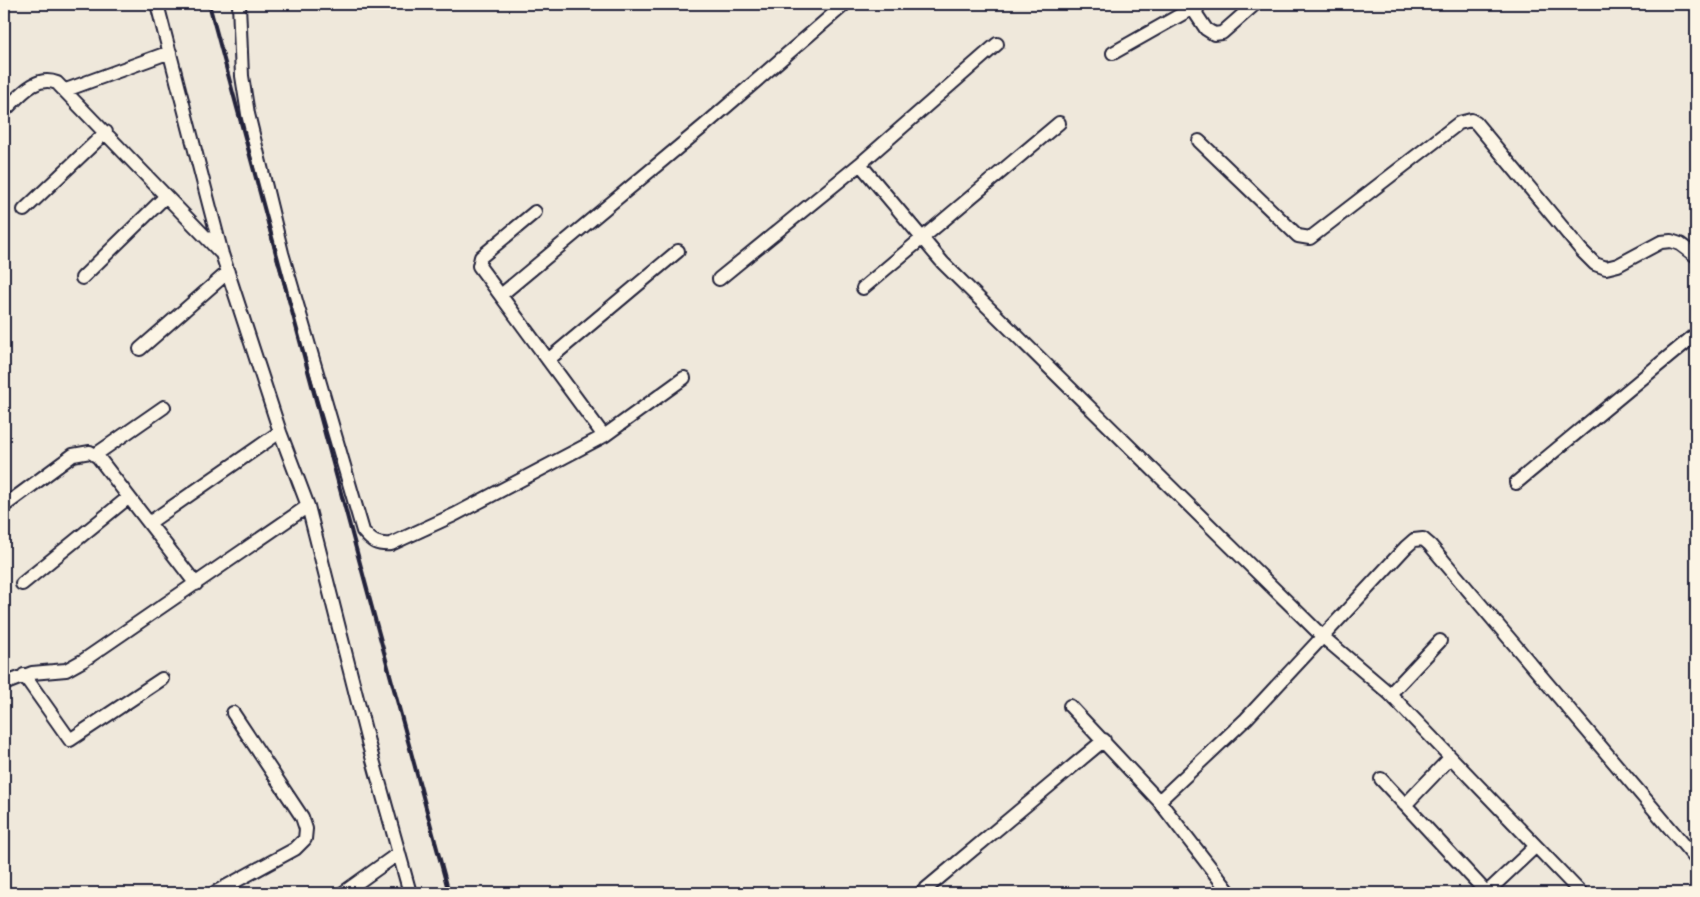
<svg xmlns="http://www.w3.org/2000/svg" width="1700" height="897" font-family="Dekko,sans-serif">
	<rect width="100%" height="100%" fill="#efe8db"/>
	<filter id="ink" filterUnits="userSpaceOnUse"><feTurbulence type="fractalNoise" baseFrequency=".02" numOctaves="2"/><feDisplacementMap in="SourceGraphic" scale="10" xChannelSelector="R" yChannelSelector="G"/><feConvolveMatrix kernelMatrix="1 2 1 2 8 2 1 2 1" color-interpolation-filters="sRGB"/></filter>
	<g filter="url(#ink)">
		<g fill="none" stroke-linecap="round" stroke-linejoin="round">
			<!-- minor casing -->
			<g stroke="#22223b" stroke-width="16">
				<path id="minor" d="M157 4 222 254 280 432 308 506 368 742 410 893
					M239 4 242 76 248 114 282 253 363 531C372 542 377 545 391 544L454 515 604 436 684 378
					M1198 4 1196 14 1206 29 1214 34 1222 33 1255 4
					M1113 53 1198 5
					M66 90 170 52
					M4 111C19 97 35 74 57 83L220 252
					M1199 141 1298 236 1310 238 1459 123 1471 120 1476 123 1582 251 1595 264 1606 268 1618 265 1661 242 1671 241 1680 244 1696 256
					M860 164 943 263 1323 637 1390 694 1581 893
					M24 210 106 132
					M535 212 481 257 479 266 604 436
					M82 278 166 196
					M719 279 860 164 997 44
					M863 288 1059 123
					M501 295 705 125 845 4
					M140 349 228 272
					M548 360 678 251
					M95 455 164 407
					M1516 483 1696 334
					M4 506 73 455 90 452 98 457 196 584
					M149 523 280 432
					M22 584 129 497
					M24 675 70 740 162 679
					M4 684 32 673 66 670 84 660 308 506
					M1390 694 1440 641
					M1070 706 1159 801 1230 893
					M1381 779 1487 893
					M1159 801 1246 719 1406 547 1414 540 1423 539 1430 545 1696 859
					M1405 805 1450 758
					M214 893 295 849 305 839 306 829 302 817 233 713
					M343 893 399 853
					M921 893 1104 740
					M1486 893 1535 847"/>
			</g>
			<!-- minor -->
			<use href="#minor" stroke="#fcf5e5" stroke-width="12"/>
			<!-- rail -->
			<path stroke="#22223b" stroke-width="4" d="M209 4 449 893"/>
		</g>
	</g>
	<!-- margin -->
	<rect width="1700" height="897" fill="none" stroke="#fcf5e5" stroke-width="20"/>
	<rect x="10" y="10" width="1680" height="877" fill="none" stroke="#22223b" stroke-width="2" filter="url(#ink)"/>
</svg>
